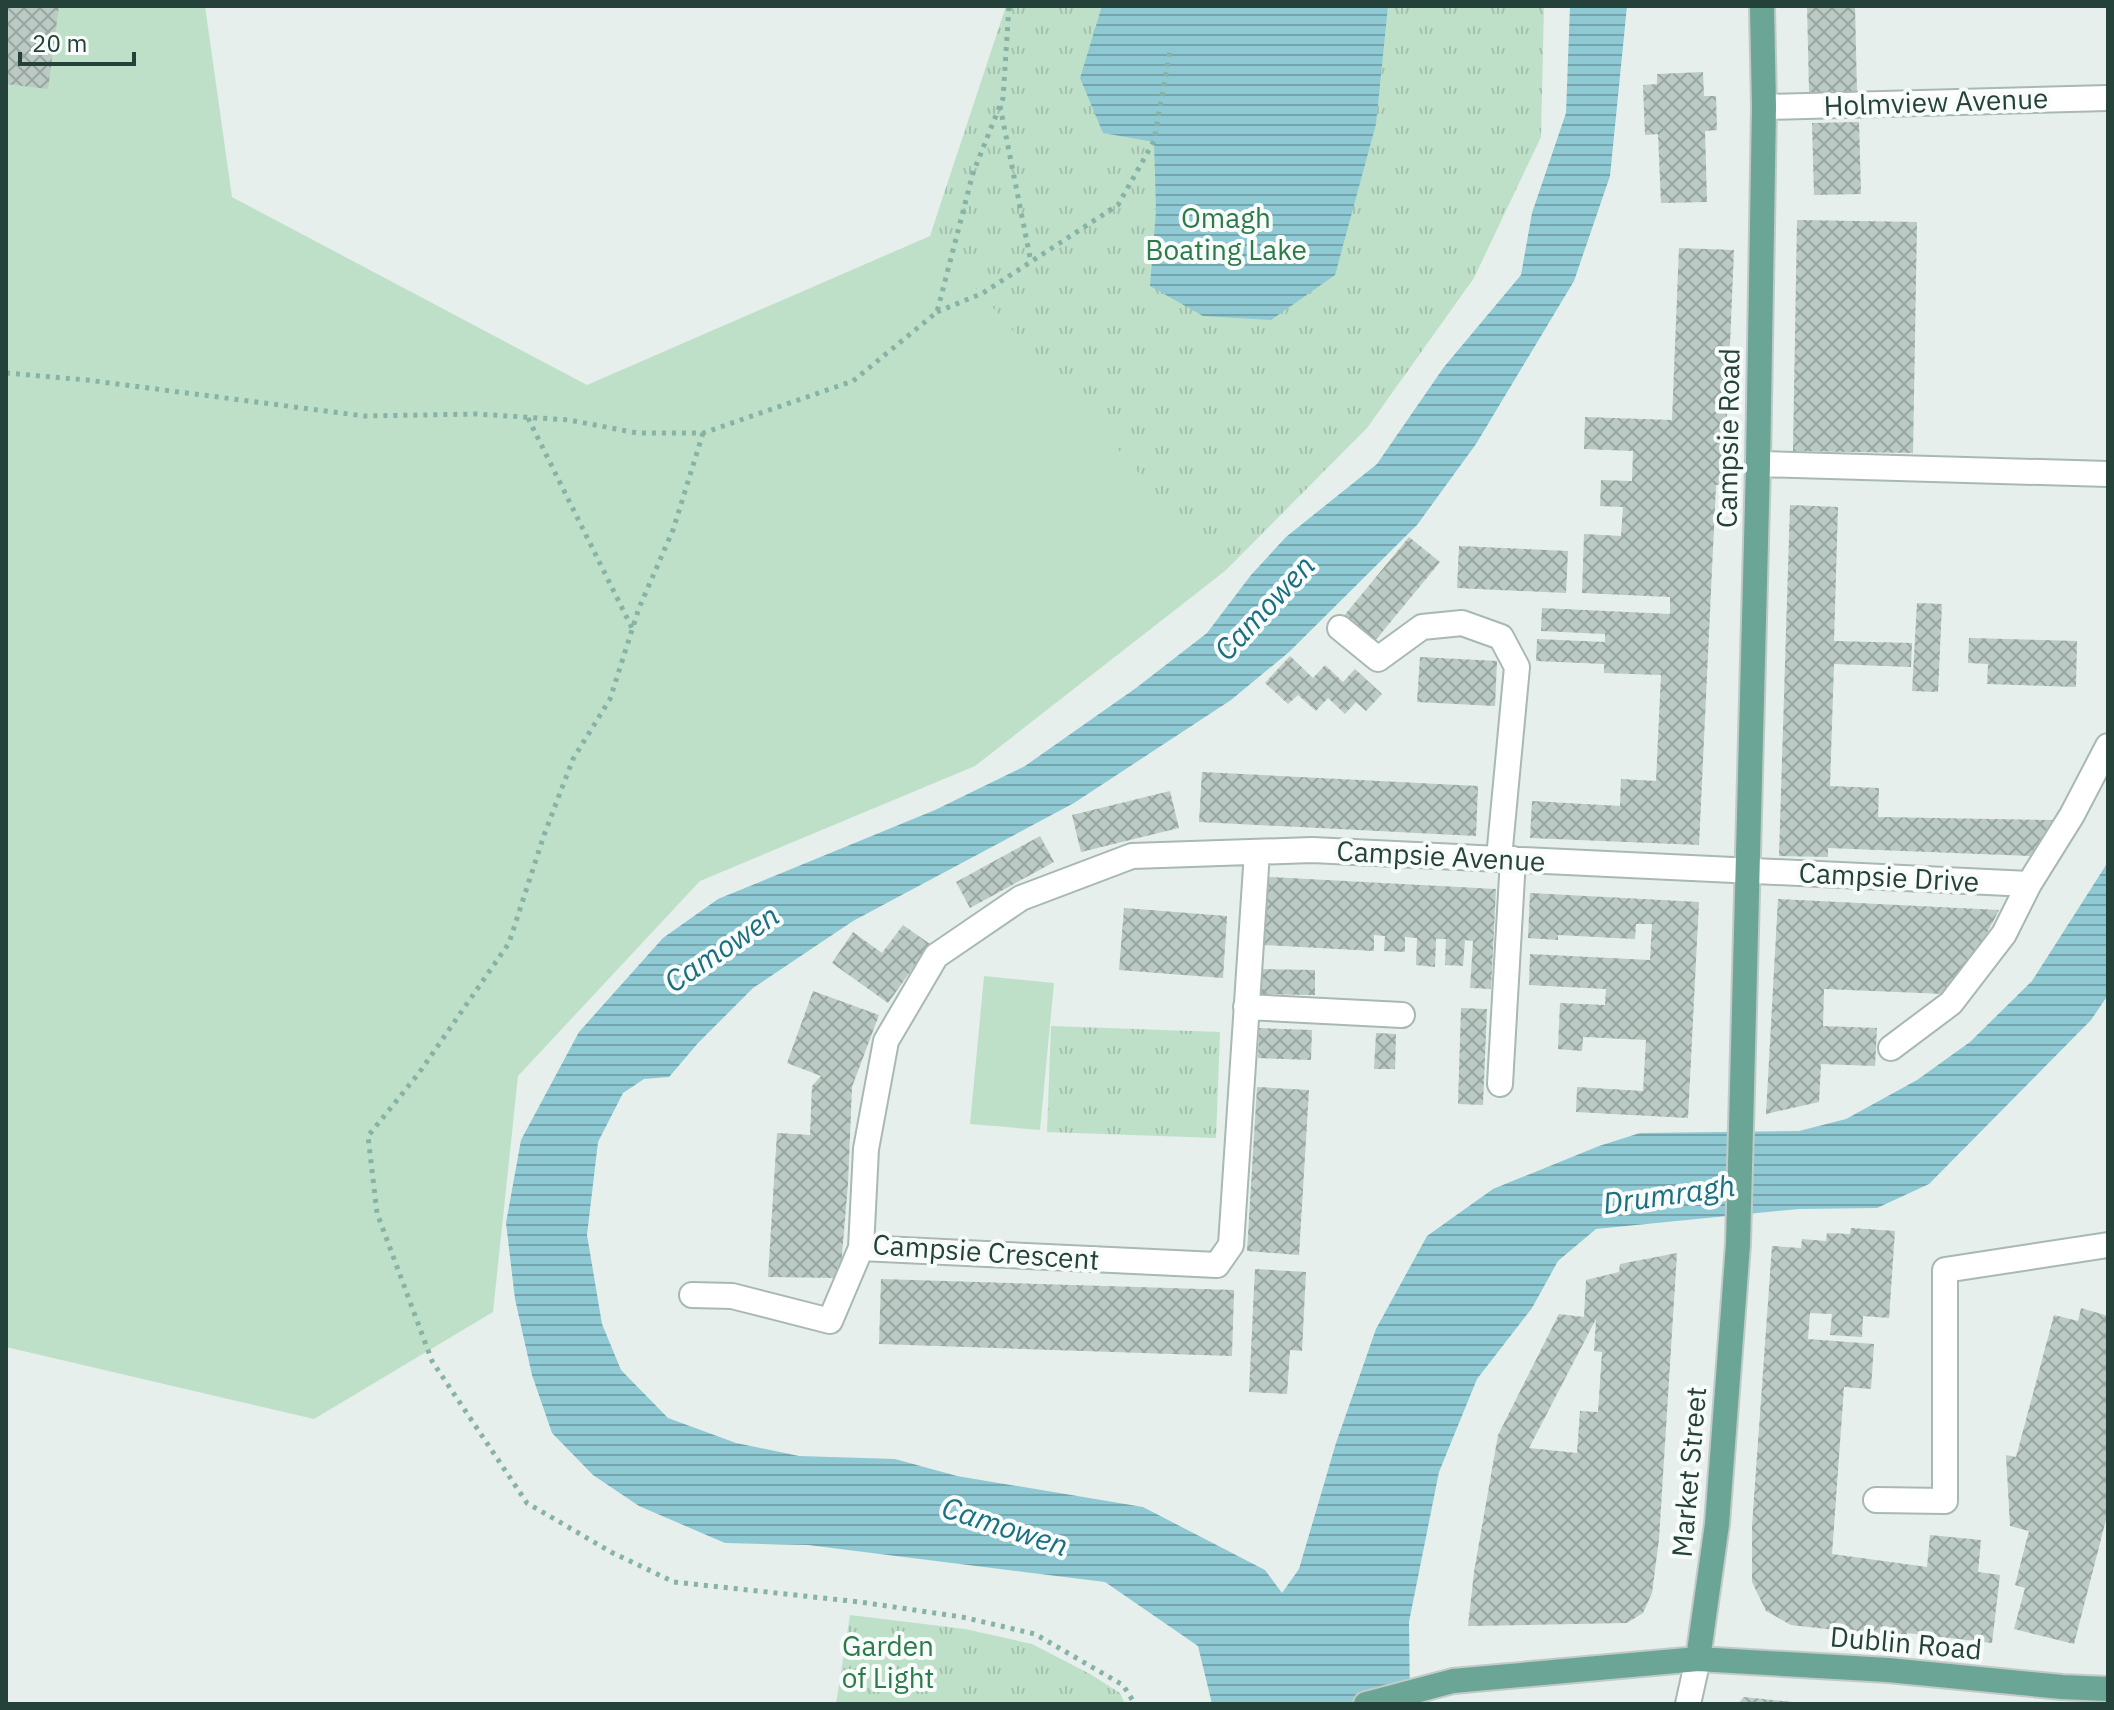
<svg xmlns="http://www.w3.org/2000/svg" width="2114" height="1710" font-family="'IBM Plex Sans',sans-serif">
	<defs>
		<pattern id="grass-tufts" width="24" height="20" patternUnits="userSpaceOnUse" patternTransform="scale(2)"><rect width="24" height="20" fill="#bfe0c8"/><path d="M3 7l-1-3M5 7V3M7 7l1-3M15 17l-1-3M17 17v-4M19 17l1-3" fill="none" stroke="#a4c1ad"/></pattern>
		<pattern id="water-rules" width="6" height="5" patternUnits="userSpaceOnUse" patternTransform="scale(2)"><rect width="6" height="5" fill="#8ec9d4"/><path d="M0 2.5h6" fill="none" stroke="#74a5ad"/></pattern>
		<pattern id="building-cross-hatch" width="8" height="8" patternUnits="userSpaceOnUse" patternTransform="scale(2)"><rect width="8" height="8" fill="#bbcac4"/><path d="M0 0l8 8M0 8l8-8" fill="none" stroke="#98a6a0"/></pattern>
	</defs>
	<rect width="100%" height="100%" fill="#e6efeb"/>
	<!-- grass -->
	<path fill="url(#grass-tufts)" d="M1006 6H1544L1541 137 1474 278 1367 428 1225 571 1161 507 930 236Z
		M1051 1026 1220 1032 1216 1138 1047 1132Z
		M850 1615 965 1629 1032 1644 1090 1674 1120 1693 1125 1704H836Z"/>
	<!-- pitch -->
	<path fill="#bfe0c8" d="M6 6H205L232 197 587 385 930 236 1225 571 975 766 700 881 518 1076 493 1312 314 1419 6 1347Z
		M984 976 1054 983 1040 1130 970 1124Z"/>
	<!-- water -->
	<path fill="url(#water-rules)" d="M1102 6H1388L1376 124 1335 275 1271 320 1203 316 1150 286 1156 211 1154 142 1103 133 1080 78Z
		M1570 6H1627L1610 176 1574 281 1476 444 1417 525 1289 652 1231 700 1074 803 853 921 753 988 698 1043 669 1077 644 1079 623 1093 598 1142 587 1235 602 1324 621 1370 668 1418 736 1443 799 1456 895 1459 957 1476 1143 1507 1265 1570 1282 1593 1299 1569 1336 1443 1376 1329 1427 1236 1493 1189 1599 1146 1640 1133 1799 1131 1846 1119 1917 1080 1970 1042 2032 981 2108 862V995L2091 1020 1929 1184 1877 1208 1799 1209 1596 1229 1558 1261 1532 1308 1477 1379 1439 1472 1409 1622 1410 1704H1212L1198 1646 1105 1582 808 1545 725 1543 639 1506 593 1475 552 1433 532 1375 515 1299 506 1223 521 1140 579 1032 663 938 718 899 935 810 1025 766 1136 688 1207 633 1251 575 1286 537 1377 464 1444 367 1521 275 1532 213 1566 113Z"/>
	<!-- building -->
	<path fill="url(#building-cross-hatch)" fill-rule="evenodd" d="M6 6H59L48 89 6 84Z
		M1807 6H1855L1857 92H1809Z
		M1703 72 1704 96H1716L1717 130 1705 131 1707 202 1661 203 1658 134 1645 135 1643 85 1657 84V74Z
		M1859 122 1861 194 1814 195 1812 123Z
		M1797 220 1917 222 1913 453 1793 451Z
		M1679 248 1734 250 1724 485H1716L1699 845 1530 838 1532 801 1620 806 1621 779 1656 781 1661 675 1604 673V664L1536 661 1537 639 1605 642V634L1541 631 1542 608 1670 614V597L1582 593 1584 534 1621 536 1623 507 1600 506 1601 480 1632 481 1633 451 1584 449 1585 417 1672 420Z
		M1790 505 1838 507 1834 641 1912 643 1911 667 1834 664 1830 786 1879 788 1878 817 2053 820 2030 856 1828 848V857L1779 856Z
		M1409 537 1440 562 1374 642 1343 617Z
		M1459 546 1568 551 1566 593 1457 588Z
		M1917 603 1942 604 1938 692 1912 691Z
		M1969 638 2077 641 2076 687 1987 684 1988 664 1968 663Z
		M1290 656 1313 678 1325 665 1343 682 1355 669 1382 694 1366 711 1356 702 1345 714 1328 698 1316 711 1298 695 1288 704 1265 683Z
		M1420 657 1497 661 1495 706 1417 702Z
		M1202 772 1478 786 1476 836 1199 822Z
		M1170 791 1179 828 1081 852 1072 815Z
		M1040 836 1054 862 970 908 956 882Z
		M1268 877 1496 889 1491 989 1470 988 1473 941 1465 940 1463 966 1445 965 1446 939H1436L1435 967 1416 965 1417 938 1405 937V952L1384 951 1385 936 1374 935V951L1264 945Z
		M1530 893 1699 902 1688 1118 1576 1112 1577 1087 1643 1091 1646 1040 1583 1037 1582 1051 1558 1049 1560 1003 1605 1005 1606 989 1529 985 1530 954 1650 960 1652 924H1636L1635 939 1558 935V940L1528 938Z
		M1778 899 1999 910 1975 956 1945 994 1824 989 1823 1026 1877 1028 1875 1066 1821 1064 1819 1102 1766 1114Z
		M1124 908 1227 916 1223 978 1119 970Z
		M903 925 930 944 888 1003 832 963 853 932 882 953Z
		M1259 969 1315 970V995L1258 994Z
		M813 991 879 1015 852 1087 848 1184 840 1278 768 1277 777 1133 810 1135 812 1086 821 1076 787 1063Z
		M1461 1008 1487 1009 1483 1105 1458 1104Z
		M1259 1028 1312 1030 1311 1060 1258 1058Z
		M1376 1033 1396 1034 1395 1069H1374Z
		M1257 1087 1309 1090 1299 1255 1247 1251Z
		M1851 1228 1895 1231 1889 1318 1863 1316 1862 1337 1830 1335 1832 1314 1810 1313 1808 1339 1874 1344 1871 1389 1844 1387 1832 1554 1927 1567 1930 1535 1981 1540 1978 1572 2000 1575 1992 1643 1907 1633V1638L1791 1625 1766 1611 1752 1582V1526L1772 1246 1801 1248 1802 1239 1826 1241 1827 1233 1850 1234Z
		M1677 1253 1659 1539 1652 1593 1643 1613 1627 1623 1468 1626 1474 1572 1498 1435 1559 1314 1584 1317 1586 1280 1619 1272 1620 1264ZM1596 1319 1594 1351 1602 1352 1598 1412 1580 1411 1577 1453 1529 1448Z
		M1255 1269 1306 1272 1302 1351 1290 1350 1287 1394 1249 1392Z
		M881 1279 1234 1290 1232 1356 879 1344Z
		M2081 1308 2108 1316V1512L2074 1644 2014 1629 2025 1588 2015 1585 2029 1531 2010 1526 2006 1455 2016 1457 2054 1315 2078 1321Z
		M1744 1697 1793 1702V1704H1738Z"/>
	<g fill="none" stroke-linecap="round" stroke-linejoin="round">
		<!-- minor casing -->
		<g stroke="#a8b8b2" stroke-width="28">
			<path id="minor" d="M1764 107 2108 98
				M1758 464 2108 474
				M1340 628 1378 659 1422 627 1462 623 1501 637 1517 667 1499 858
				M1257 852 1231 1245 1217 1265 861 1248 866 1149 886 1041 936 956 1021 898 1132 856 1312 850 2029 884
				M1246 1007 1402 1015
				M1891 1048 1951 1003 2004 934 2029 884 2072 815 2108 746
				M1500 1084 1513 859
				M692 1295 732 1296 830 1321 861 1248
				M1876 1500 1945 1501V1270L2108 1245
				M1688 1704 1698 1659"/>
		</g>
		<!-- major casing -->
		<g stroke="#c2cac8" stroke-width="28">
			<path id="major" d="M1698 1659 1717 1524 1738 1244 1758 464 1764 107 1762 6
				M1366 1704 1453 1681 1698 1659 1888 1670 2062 1687 2108 1689"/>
		</g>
		<!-- path -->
		<path stroke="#86b3a5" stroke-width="5" stroke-dasharray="4 6" stroke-linecap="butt" d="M1000 106 1031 262
			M937 312 983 293 1118 205 1154 141 1170 51
			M6 373 87 380 364 416 477 414 569 420 637 433H703L853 381 937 312 973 173 1003 98 1009 6
			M528 418 632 628
			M703 433 673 530 639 608 610 699 573 759 544 835 509 943 419 1073 368 1136 377 1213 432 1361 527 1503 611 1552 674 1582 860 1602 962 1617 1035 1634 1123 1685 1135 1704"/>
		<!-- minor -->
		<use href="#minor" stroke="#fff" stroke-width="24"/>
		<!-- major -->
		<use href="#major" stroke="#6aa596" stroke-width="24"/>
	</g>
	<g text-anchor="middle" stroke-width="8" stroke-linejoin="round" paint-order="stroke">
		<!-- street labels -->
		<g font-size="28" fill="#24423a" stroke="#f7fbf9">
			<text transform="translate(1936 102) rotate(-2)" y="10">Holmview Avenue</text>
			<text transform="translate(1728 438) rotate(-89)" y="10">Campsie Road</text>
			<text transform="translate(1441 856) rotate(3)" y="10">Campsie Avenue</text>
			<text transform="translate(1889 877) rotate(3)" y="10">Campsie Drive</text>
			<text transform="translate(986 1252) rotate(4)" y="10">Campsie Crescent</text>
			<text transform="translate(1689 1472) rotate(-85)" y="10">Market Street</text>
			<text transform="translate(1906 1643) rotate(5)" y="10">Dublin Road</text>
		</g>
		<!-- park labels -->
		<g font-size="28" fill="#2d7a4b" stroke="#f7fbf9">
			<text x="1226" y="228">Omagh<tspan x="1226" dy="32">Boating Lake</tspan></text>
			<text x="888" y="1656">Garden<tspan x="888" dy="32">of Light</tspan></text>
		</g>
		<!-- water labels -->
		<g font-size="30" font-style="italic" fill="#1c6f80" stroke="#f7fbf9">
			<text transform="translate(1265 608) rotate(-47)" y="10">Camowen</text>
			<text transform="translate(722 949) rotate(-34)" y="10">Camowen</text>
			<text transform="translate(1669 1195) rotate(-8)" y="10">Drumragh</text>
			<text transform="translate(1005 1527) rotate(18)" y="10">Camowen</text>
		</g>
	</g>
	<!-- border -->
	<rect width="2114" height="1710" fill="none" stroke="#24423a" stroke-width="16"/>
	<!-- scale -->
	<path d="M20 52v12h114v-12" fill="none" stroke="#24423a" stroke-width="4"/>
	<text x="32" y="52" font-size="24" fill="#24423a" stroke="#f7fbf9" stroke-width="6" paint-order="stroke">20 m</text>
</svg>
